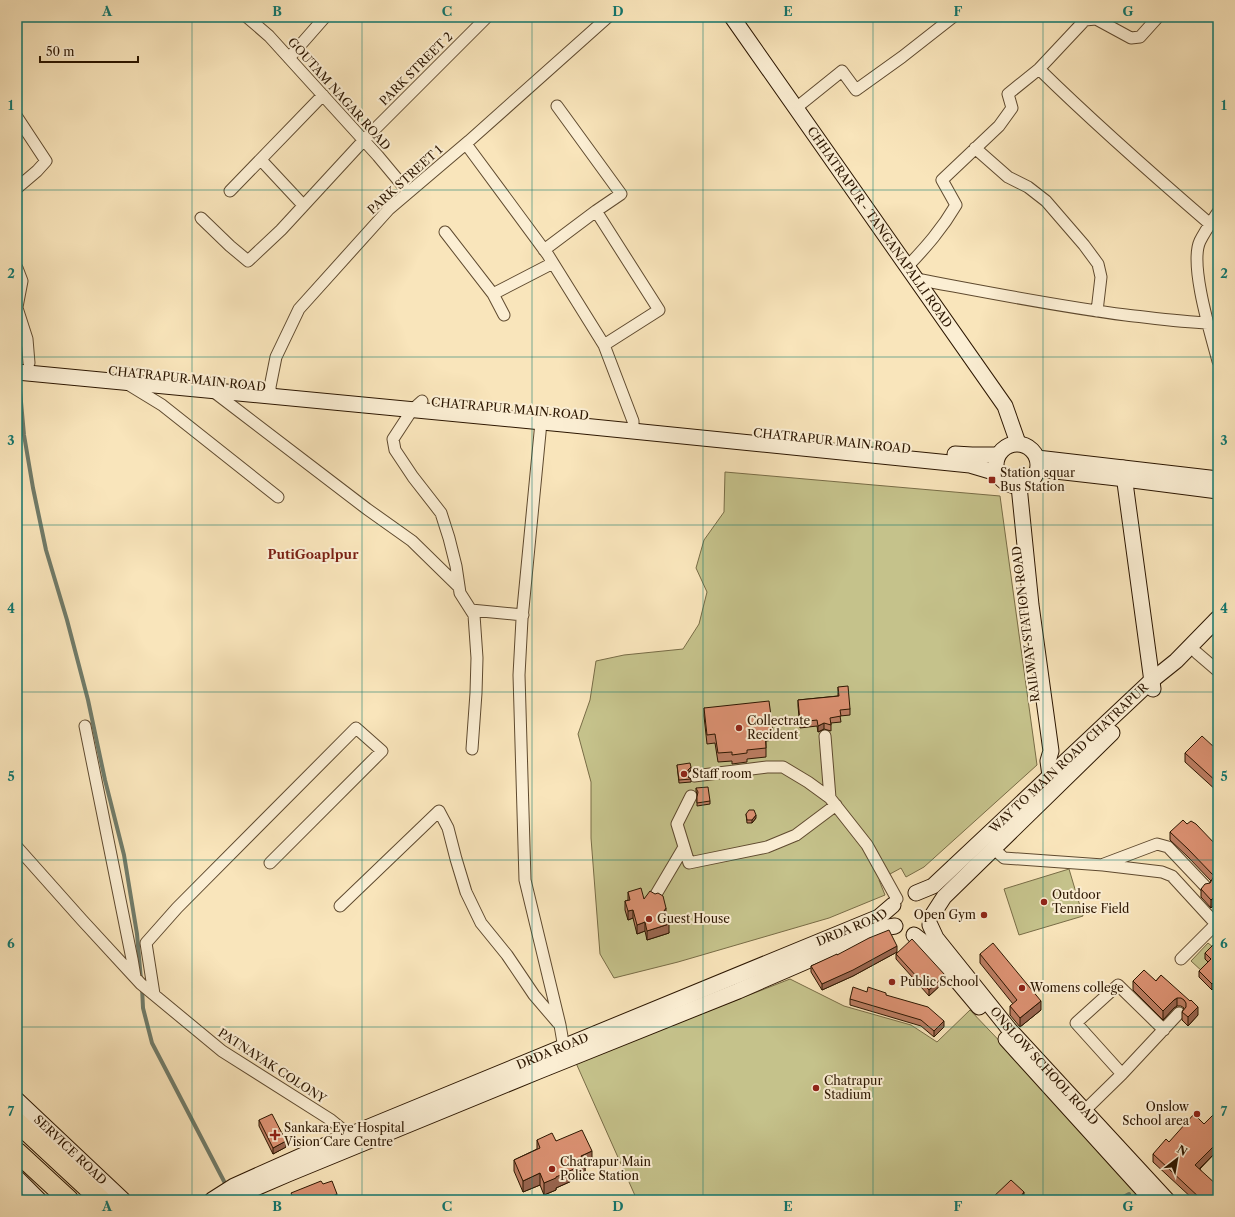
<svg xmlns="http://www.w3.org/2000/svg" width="1235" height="1217" font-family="'Libre Caslon Text',serif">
	<rect width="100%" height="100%" fill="#f9e5bb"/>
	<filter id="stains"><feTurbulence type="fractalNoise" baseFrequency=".005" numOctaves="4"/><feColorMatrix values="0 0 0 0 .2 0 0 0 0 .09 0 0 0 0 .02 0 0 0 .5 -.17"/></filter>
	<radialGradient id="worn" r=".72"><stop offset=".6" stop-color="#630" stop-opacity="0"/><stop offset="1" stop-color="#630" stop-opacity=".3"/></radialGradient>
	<!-- green -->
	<path fill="#c5c28b" stroke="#786c46" d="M725 472 1000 496 1037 765 924 867 906 877 901 868 879 880 885 895 829 918 678 962 614 978 600 954 591 838V782L578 734 590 700 596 661 624 655 683 649 699 624 707 592 696 568 704 540 724 512Z
		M1069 869 1083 916 1019 935 1004 889Z
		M1208 943 1213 947 1216 945 1218 948V956L1205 958 1211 965 1204 973 1191 961Z
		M790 979 844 1006 911 1025 937 1042 970 1010 1069 1114 1138 1193 1125 1200H637L576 1063Z"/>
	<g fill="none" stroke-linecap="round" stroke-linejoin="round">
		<!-- stream -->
		<path stroke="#707b69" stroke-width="4" d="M17 358 24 435 33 488 46 550 67 620 88 700 105 780 124 855 137 934 141 980
			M142 987 143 1008 152 1043 227 1187
			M1118 1200 1129 1194"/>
		<!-- street casing -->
		<g stroke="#5f4a2f" stroke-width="13">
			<path id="street" d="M247 17 269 36 378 156 408 192
				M289 58 325 17
				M1039 69C1094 123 1152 174 1210 224
				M557 106 621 194 596 211 659 310 604 345
				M796 108 842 71 856 90 902 57 953 17
				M17 117 46 161 37 171 17 188
				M466 144 548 255 604 345 633 421V431
				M975 148 1008 177 1028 187 1046 201 1084 245 1098 264 1101 277 1097 311
				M261 160 303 205
				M230 191 323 95
				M1218 212C1212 221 1205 231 1200 241 1189 264 1211 335 1218 361
				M201 218 230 246 248 261 281 230 364 140 487 17
				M445 232 493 294 504 315
				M544 250 596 211
				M907 267C926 247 942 229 956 205L942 180 999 126 1012 108 1008 94 1039 69 1085 20 1096 19 1131 38 1140 37 1158 17
				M17 268 22 281 17 307
				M916 279C986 292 1055 306 1126 315 1153 318 1180 322 1208 323
				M493 294 553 263
				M17 308 27 339 29 363
				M127 373 126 383 162 405 278 497
				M214 382V392L367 509 412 541 459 587
				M271 397 270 387 276 357 299 309 389 209 469 141 608 17
				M422 401 412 410 393 439 395 450 413 477 441 513 449 538 456 566 460 593 474 615 477 658 476 693 472 749
				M542 412 522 619 519 675 525 880 560 1025 565 1054
				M471 610 523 615
				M1197 653 1218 671
				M85 726 132 959 135 977
				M825 736 830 798
				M694 776 767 767H783L808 782 830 798 867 845 897 899
				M691 796 677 824 689 863 767 847 796 835 836 805
				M17 847 82 920 141 984 222 1051 331 1120 342 1129 348 1142
				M994 849 1004 858 1103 865 1162 872 1172 876 1216 924 1218 922
				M1104 864 1157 844 1168 847 1205 886
				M655 896 684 847
				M340 906 439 811 448 828 456 859 466 892 481 923 507 955 534 995 558 1023
				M1181 959 1216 924
				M154 994 146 943 177 908 356 728 382 751 270 863
				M1122 1074 1076 1023 1118 985 1164 1030
				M1079 1116 1122 1074 1179 1013"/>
		</g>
		<!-- secondary casing -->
		<g stroke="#2c1600" stroke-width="17">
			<g id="secondary">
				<path id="s1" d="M732 17 1005 406 1018 443"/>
				<path d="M17 372 563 424 970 465 997 473"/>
				<circle cx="1017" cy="465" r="21"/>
				<path d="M955 454 972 455H998"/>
				<path d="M1037 458 1218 479"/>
				<path d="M1123 468 1153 689"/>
				<path d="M1038 469 1117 478 1218 491"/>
				<path d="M1019 486 1031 605 1051 751 1048 761 1051 783"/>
				<path id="s2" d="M916 893 933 886 1151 681 1176 661 1218 618"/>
				<path d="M933 914 944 897 1112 733"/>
				<path id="s3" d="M930 925 936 938 1009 1029 1167 1200"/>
				<path d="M914 935 927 945 979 1007"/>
				<path d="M1006 1039 1152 1200"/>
				<path id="s4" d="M17 1100 123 1200"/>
				<path d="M17 1178 39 1200"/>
				<path d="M230 1199 288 1174 539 1071 738 991 883 928 895 926"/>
				<path id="s5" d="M212 1200 234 1186 337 1140 879 917 893 905"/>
			</g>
		</g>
		<!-- highway casing -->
		<g stroke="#2c1600" stroke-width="21">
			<path id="highway" d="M17 1122 101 1200
				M17 1152 69 1200"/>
		</g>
		<!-- street -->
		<use href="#street" stroke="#fbeed3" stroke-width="11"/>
		<!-- secondary -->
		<use href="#secondary" stroke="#fbeed3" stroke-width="15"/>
		<!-- highway -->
		<use href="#highway" stroke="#f9e5bb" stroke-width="19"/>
	</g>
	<!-- wall -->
	<path fill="#bc7d62" stroke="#2c1600" d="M838 687 850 709V715L840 716 841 722 831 723V731L824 729 818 732 817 726 800 728 798 706V700L838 696Z
		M704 708 773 731V740L766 741V757L747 759V762L732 764V761L718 762 715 743 707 744 704 716Z
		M1218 744V792L1185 762V753L1215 748Z
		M677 765 691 770 688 773 687 775 688 777 691 779V782L679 783Z
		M696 788 710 801V804L697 806V794L696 791Z
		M746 814 756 818 752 823H747Z
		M1187 824 1218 847 1211 908 1201 897V889L1210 883 1211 881 1188 857 1170 840V832Z
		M628 892 644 899 655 894 666 916 669 933 647 940 645 931 637 934 633 918 628 920 625 910V901L628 900Z
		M1218 950V984L1212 990 1199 977V971L1208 962 1205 959V953Z
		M897 952 853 976 822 990 811 972V966L837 955Z
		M896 954 945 981 929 996 896 959Z
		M980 954 1041 1010 1020 1027 1010 1015V1006L1013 1004 980 963Z
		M1161 975 1198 1015 1188 1026 1182 1020V1012L1184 1008 1181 1006H1177L1174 1008 1163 1020 1133 990V981H1156Z
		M867 992 886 995 944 1027 934 1037 921 1026 850 1005V999Z
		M1218 1110V1150L1200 1169 1218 1200H1194L1153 1162V1154L1169 1142 1204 1124Z
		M259 1120 286 1147 273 1154 259 1126Z
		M537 1140 556 1141 592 1163 585 1166V1175L556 1188V1190L544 1195 540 1185 523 1192 514 1171V1160L537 1149Z"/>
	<!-- shaded-wall -->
	<path fill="#996650" stroke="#2c1600" d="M824 723V729L818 732V726Z
		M691 767V770L688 773 687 776 688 770Z
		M756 815V818L752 823V820Z
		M1218 894V902L1211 908V900Z
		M666 908V916L664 911Z
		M633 910V918L628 920V911Z
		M645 922V931L637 934V925Z
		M669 924V933L647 940V931Z
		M897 946V952L853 976 822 990V984Z
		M945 975V981L929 996V990Z
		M1218 978V984L1212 990V984Z
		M1177 998V1006L1174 1008 1163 1020V1011L1174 1000Z
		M1041 1001V1010L1020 1027V1018Z
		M1198 1007V1015L1188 1026V1017Z
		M944 1021V1027L934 1037V1031Z
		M286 1141V1147L273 1154V1148Z
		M1218 1142V1150L1195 1173V1165Z
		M592 1151V1163L585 1166V1175L556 1188V1190L544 1195V1183L556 1177 581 1156Z
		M540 1173V1185L523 1192V1181Z
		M1024 1192V1198L1023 1200H1018Z
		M1218 1193V1200H1211Z
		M337 1194V1200H333V1196Z"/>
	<!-- building -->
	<path fill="#db9172" stroke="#2c1600" d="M848 686 850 709 840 710 841 716 830 718 831 725 824 723 818 726 817 720 800 722 798 700 839 696 838 687Z
		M769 701 773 731 765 732 766 748 747 750V753L732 755V752L718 753 715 734 707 735 704 708Z
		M1202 736 1215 748 1218 744V783L1185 753Z
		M690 763 691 767 688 770 687 773 688 777 691 779 679 780 677 765Z
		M708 787 710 801 697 803V797L698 792 696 788Z
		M749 810H754L756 815 752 820H747L746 814Z
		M1183 820 1187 824 1191 821 1196 824 1218 847V894L1211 900 1201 889 1205 884 1210 883 1214 876 1188 849 1170 832Z
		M641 888 644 899 650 891 655 894 658 893 663 896 666 908 664 911 669 924 647 931 645 922 637 925 633 910 628 911 625 901 630 900 628 892Z
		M889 930 897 946 853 970 822 984 811 966 837 954V955L869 938Z
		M912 939 945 975 929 990 896 954Z
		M993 943 1041 1001 1020 1018 1010 1006 1017 1000 980 954Z
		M1213 945 1218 950V978L1212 984 1199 971 1211 959 1205 953Z
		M1144 970 1156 981 1161 975 1190 1001 1191 1000 1198 1007 1188 1017 1182 1012 1186 1007V1003L1184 1000 1181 998H1177L1174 1000 1163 1011 1133 981Z
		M853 987 867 992 868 987 886 993V995L928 1007 944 1021 934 1031 921 1020 850 999Z
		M1218 1110V1142L1195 1165 1218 1186V1193L1211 1200H1202L1153 1154 1166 1139 1169 1142 1194 1114 1204 1124Z
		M272 1114 286 1141 273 1148 259 1120Z
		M582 1130 592 1151 581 1156 585 1164 556 1177V1178L544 1183 540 1173 523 1181 514 1160 540 1148 537 1140 552 1133 556 1141Z
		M1011 1180 1024 1192 1018 1200H990Z
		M321 1181 323 1184 332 1181 337 1194 333 1196 335 1200H286L293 1197 291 1193Z"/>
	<!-- grid -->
	<path fill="none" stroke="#0f766e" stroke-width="1" stroke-opacity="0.55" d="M192 17V1200M362 17V1200M532 17V1200M703 17V1200M873 17V1200M1043 17V1200M17 190H1218M17 357H1218M17 525H1218M17 692H1218M17 860H1218M17 1027H1218"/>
	<!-- markers -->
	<g fill="#8f2418" stroke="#fbeed3" stroke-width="1.5">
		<rect x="988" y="476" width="8" height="8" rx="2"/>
		<circle cx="739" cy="728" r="4"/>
		<circle cx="684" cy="774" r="4"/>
		<circle cx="1044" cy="902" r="4"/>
		<circle cx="984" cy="915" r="4"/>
		<circle cx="649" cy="919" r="4"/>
		<circle cx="892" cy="982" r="4"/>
		<circle cx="1022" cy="988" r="4"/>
		<circle cx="816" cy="1088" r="4"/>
		<circle cx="1197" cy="1114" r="4"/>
		<path d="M273 1129h4v4h4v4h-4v4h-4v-4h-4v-4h4z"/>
		<circle cx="552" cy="1169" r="4"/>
	</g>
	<g text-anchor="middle" stroke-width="4" stroke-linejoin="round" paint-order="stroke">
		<!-- street labels -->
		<g font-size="12" fill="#2c1600" stroke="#fbeed3">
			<text transform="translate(416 69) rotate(-45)" y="4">PARK STREET 2</text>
			<text transform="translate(339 94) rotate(48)" y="4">GOUTAM NAGAR ROAD</text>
			<text transform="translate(405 180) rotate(-42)" y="4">PARK STREET 1</text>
			<text dy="4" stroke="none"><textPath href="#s1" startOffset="257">CHHATRAPUR - TANGANAPALLI ROAD</textPath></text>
			<text transform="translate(187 379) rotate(6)" y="4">CHATRAPUR MAIN ROAD</text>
			<text transform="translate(510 409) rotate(5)" y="4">CHATRAPUR MAIN ROAD</text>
			<text transform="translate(832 441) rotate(6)" y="4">CHATRAPUR MAIN ROAD</text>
			<text transform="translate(1026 624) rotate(-97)" y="4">RAILWAY STATION ROAD</text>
			<text dy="4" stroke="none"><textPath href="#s2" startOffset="205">WAY TO MAIN ROAD CHATRAPUR</textPath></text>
			<text dy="4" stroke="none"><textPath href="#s5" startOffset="696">DRDA ROAD</textPath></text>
			<text dy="4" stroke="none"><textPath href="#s5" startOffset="372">DRDA ROAD</textPath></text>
			<text transform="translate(272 1066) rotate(33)" y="4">PATNAYAK COLONY</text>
			<text dy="4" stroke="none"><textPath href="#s3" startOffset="182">ONSLOW SCHOOL ROAD</textPath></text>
			<text dy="4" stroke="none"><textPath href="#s4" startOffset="73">SERVICE ROAD</textPath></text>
		</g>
		<!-- poi labels -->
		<g font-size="12" fill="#2c1600" stroke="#fbeed3" text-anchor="start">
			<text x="1000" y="477">Station squar<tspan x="1000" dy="14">Bus Station</tspan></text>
			<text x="747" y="725">Collectrate<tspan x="747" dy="14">Recident</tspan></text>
			<text x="692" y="778">Staff room</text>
			<text x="1052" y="899">Outdoor<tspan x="1052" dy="14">Tennise Field</tspan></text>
			<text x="976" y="919" text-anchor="end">Open Gym</text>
			<text x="657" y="923">Guest House</text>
			<text x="900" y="986">Public School</text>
			<text x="1030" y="992">Womens college</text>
			<text x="824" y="1085">Chatrapur<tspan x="824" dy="14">Stadium</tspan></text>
			<text x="1189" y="1111" text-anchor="end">Onslow<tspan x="1189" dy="14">School area</tspan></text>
			<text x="284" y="1132">Sankara Eye Hospital<tspan x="284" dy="14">Vision Care Centre</tspan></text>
			<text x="560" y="1166">Chatrapur Main<tspan x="560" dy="14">Police Station</tspan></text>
		</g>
		<!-- neighbourhood labels -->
		<g font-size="13" font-weight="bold" fill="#7a1f14" stroke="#fbeed3">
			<text x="313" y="559">PutiGoaplpur</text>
		</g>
	</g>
	<!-- margin -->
	<rect width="1235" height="1217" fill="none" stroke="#f9e5bb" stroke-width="44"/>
	<!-- north arrow -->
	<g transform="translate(1177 1159) rotate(31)" stroke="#fbeed3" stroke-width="3" paint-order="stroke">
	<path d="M0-3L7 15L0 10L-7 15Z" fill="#2c1600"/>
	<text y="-6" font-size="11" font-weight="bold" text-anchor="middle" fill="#2c1600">N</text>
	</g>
	<!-- scale -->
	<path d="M40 56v6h98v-6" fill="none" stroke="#2c1600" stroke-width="2"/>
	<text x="46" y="56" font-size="12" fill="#2c1600" stroke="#fbeed3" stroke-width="3" paint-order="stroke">50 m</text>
	<rect x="22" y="22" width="1191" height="1173" fill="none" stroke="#0f766e" stroke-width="1.5"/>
	<g font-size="13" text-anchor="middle" font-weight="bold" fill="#0f766e">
		<text x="107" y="16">A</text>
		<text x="277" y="16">B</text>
		<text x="447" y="16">C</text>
		<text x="618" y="16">D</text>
		<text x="788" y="16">E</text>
		<text x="958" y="16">F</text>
		<text x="1128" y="16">G</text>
		<text x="11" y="110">1</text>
		<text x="1224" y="110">1</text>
		<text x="11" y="278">2</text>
		<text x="1224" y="278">2</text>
		<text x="11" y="445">3</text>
		<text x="1224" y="445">3</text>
		<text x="11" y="613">4</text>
		<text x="1224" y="613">4</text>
		<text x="11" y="781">5</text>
		<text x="1224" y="781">5</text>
		<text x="11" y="948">6</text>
		<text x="1224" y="948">6</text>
		<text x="11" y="1116">7</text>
		<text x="1224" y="1116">7</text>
		<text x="107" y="1211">A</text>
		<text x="277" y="1211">B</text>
		<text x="447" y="1211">C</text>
		<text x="618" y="1211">D</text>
		<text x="788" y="1211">E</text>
		<text x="958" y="1211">F</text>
		<text x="1128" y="1211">G</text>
	</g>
	<rect width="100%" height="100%" filter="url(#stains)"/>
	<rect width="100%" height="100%" fill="url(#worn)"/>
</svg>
